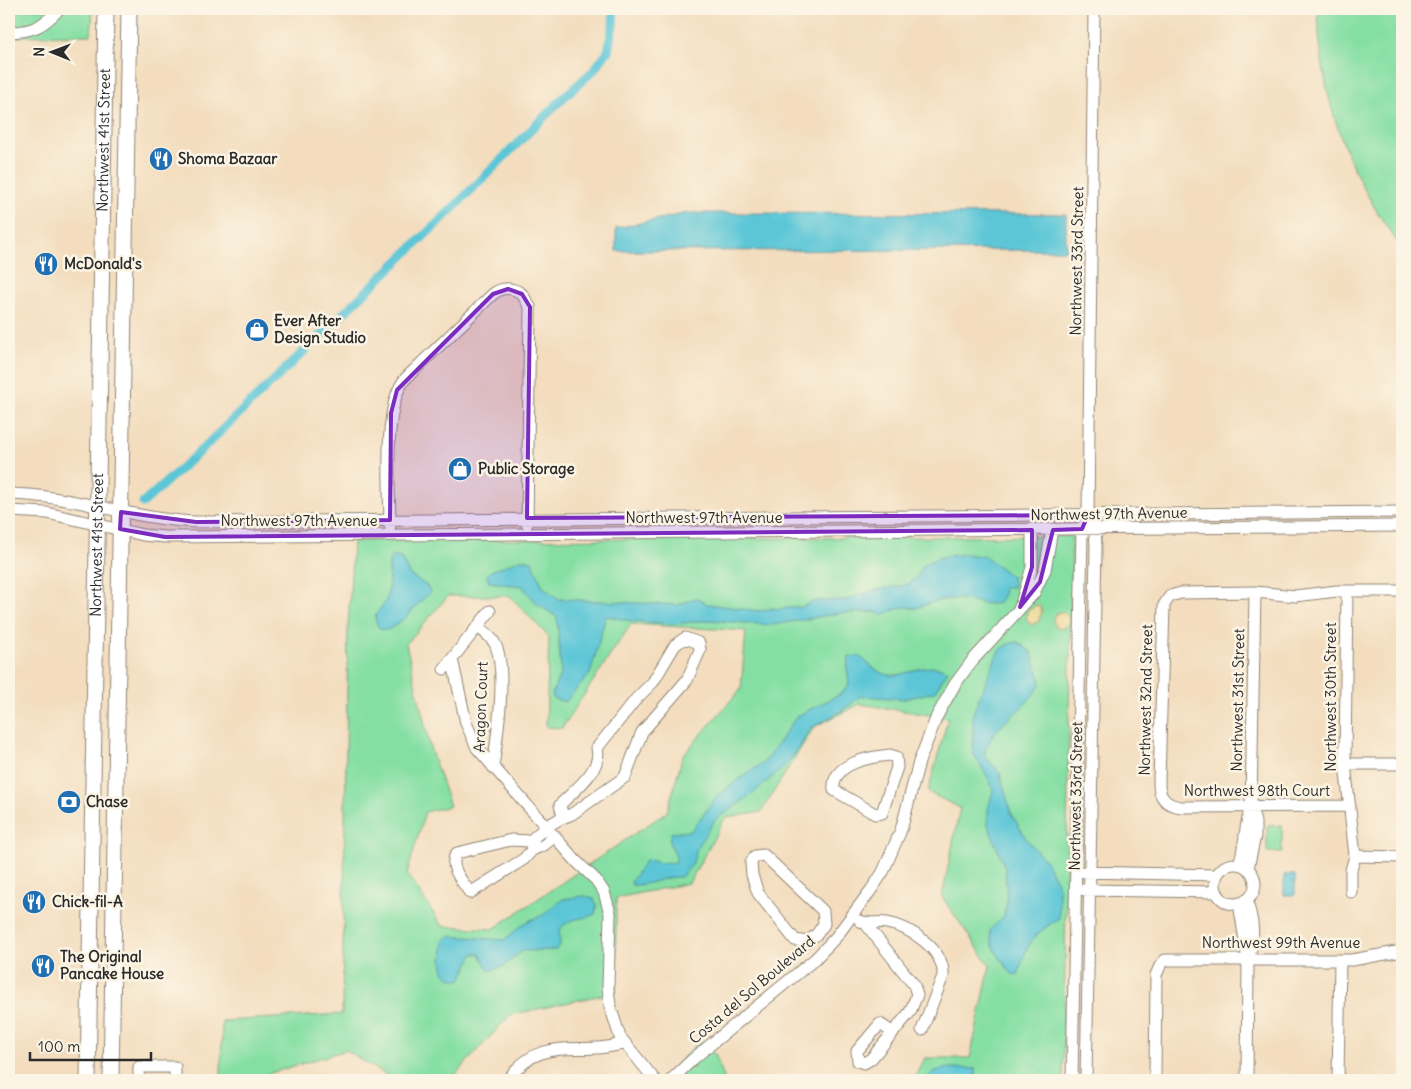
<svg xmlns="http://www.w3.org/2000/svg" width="1411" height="1089" font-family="Delius,sans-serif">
	<rect width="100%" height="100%" fill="#fcf5e5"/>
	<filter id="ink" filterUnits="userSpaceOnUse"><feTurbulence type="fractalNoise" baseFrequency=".02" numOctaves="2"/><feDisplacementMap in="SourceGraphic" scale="10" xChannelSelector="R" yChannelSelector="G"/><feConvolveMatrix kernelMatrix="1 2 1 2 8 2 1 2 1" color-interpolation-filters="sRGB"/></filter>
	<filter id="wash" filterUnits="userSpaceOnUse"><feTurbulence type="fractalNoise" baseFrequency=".0096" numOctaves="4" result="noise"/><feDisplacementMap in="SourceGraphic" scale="20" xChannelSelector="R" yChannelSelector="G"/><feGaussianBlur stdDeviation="1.12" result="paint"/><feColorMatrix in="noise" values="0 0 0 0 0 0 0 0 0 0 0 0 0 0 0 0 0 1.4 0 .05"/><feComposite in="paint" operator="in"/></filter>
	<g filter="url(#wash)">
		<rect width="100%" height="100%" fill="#f3ddbe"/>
		<!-- green -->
		<path fill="#85dfa4" stroke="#588568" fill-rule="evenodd" d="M9 9H93L91 35 9 36Z
			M1318 9H1402V248C1349 178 1319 98 1318 9Z
			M1072 536 1063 1080H913L925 1058H970L990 966 942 897 960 808 928 792 948 718 860 704 814 727 761 812 725 818 689 883 616 898V992L510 1015 455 1075V1080H394L346 1050 248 1080H221L222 1021 342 1014 348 627 353 541ZM448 596H510L549 637 546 727 562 728 631 624 746 631 741 689 683 755 667 812 493 929 442 926 407 874 425 812 450 806 431 751 406 644Z
			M1267 826H1282V852H1267Z
			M700 1041 715 1054 725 1080H661Z"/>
		<!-- sand -->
		<path fill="#eeda9e" stroke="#8c8264" d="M1036 605 1040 606 1042 612 1038 622 1031 625 1026 618 1027 612Z
			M1053 620a8 8 0 1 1 16 0a8 8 0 1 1-16 0Z"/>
		<!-- water -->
		<path fill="#5cc6d7" stroke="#447881" d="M688 213 1066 214V250L616 251V228Z
			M966 554 986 557 1011 576 1014 587H1004L1003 596 999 603C982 607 969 597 953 599 939 599 928 604 916 608 912 609 909 607 905 607 896 609 890 611 883 615L875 612 841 613 772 625 711 620 674 624 631 621 606 616 590 674 565 702 554 699 552 694 561 672 557 617 537 604 522 586 489 582 487 575 491 571 522 559 532 561 543 587 558 599 678 605 696 598 707 604 759 611 774 608 778 610C783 606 790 610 797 606L800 608 814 601 846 600 871 591 910 584V581C919 579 918 572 923 566 933 556 952 556 966 554Z
			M392 556 401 558 410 575 427 586 430 592 404 619 388 630 380 629C368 612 383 611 387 597 390 586 389 572 389 561Z
			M1018 642 1031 652 1041 682C1028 711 991 723 984 755L1000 773 1011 813 1027 840 1046 861 1059 887V918C1030 938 1028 941 1018 975L1012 974C1001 959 990 948 990 930L1004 916 1007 901 1005 868 988 825V810L993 790 989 779 973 753V713L998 652 1008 644Z
			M859 656C866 661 874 670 882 673 904 682 921 658 948 671L934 692 904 699 861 696 843 710 810 729 798 750 783 768 750 796 715 820 698 845 692 865 681 877C664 876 649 886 632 885L631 882 646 860C663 863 689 872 669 843L671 833 691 831 717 796 747 773 764 763 797 716 842 693 849 684 847 668 849 657Z
			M1284 875H1295V895H1284Z
			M584 896 594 899 597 906 595 914C581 921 567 916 559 932L560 945 556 950 522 951 504 966 489 971 480 954H473L461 980C437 980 442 956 444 940L450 936 504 940 526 922 543 915 563 899Z
			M952 1068 976 1069V1080H926C933 1070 940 1069 952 1068Z"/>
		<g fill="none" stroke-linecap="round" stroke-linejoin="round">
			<!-- canal -->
			<path stroke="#5cc6d7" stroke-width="9" d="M143 503 198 453 450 211 563 98 593 71 608 51 613 25 614 9"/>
		</g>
	</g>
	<g filter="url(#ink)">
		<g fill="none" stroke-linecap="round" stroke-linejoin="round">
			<!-- minor casing -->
			<g stroke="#8f8474" stroke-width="13">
				<path id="minor" d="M9 32C32 32 44 26 59 9
					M9 494C72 495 132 519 196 522L1402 512
					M9 511 47 513 143 535 165 537 1402 526
					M390 526C390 491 382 403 406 378L493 294C502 287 513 287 522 294L530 307 527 524
					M1347 591 1345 764 1355 856 1351 870V892
					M1020 607 1032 567V530
					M478 627C485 633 493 638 496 646 507 672 497 738 493 767
					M452 659 466 723 477 748 576 861 596 880 604 892 610 913 608 988 610 1006 620 1037 655 1080
					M444 669 490 611
					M890 755 896 757 897 767 882 813 875 814 834 790C831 763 870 757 890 755Z
					M1345 764H1402
					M1350 806 1181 807C1166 805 1159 798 1159 783L1164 605 1170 596 1181 593 1255 592 1295 596 1337 591H1402
					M511 840 530 841 532 850 524 859 470 893C463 882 447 865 457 853Z
					M530 841C544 828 554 820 572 814L625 777 642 732 687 680 700 650 699 643 685 638 675 645 653 682 636 699 597 748C603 770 573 791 560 805L563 817
					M532 850 544 845 555 836
					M764 855 823 911 824 924 817 934 807 942 795 940 758 893 752 875 751 863 755 856Z
					M1355 856 1402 857
					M1215 884a20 20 0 1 1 40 0a20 20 0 1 1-40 0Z
					M1239 864C1246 845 1244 826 1251 807
					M1248 868 1255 836V822L1251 807 1255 592
					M1084 872 1217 875
					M1084 890 1217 892
					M1246 900C1254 921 1255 939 1248 960
					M1239 903 1248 960 1247 1080
					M860 921C869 925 878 921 887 923 910 927 945 950 943 976L922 1030
					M865 923 914 985 917 995 910 1012 871 1059 864 1063 858 1061 857 1051 880 1024 892 1032
					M139 1080V1067H175V1080
					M508 1080C541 1032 580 1058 624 1043
					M671 1080 693 1059 815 959 836 937 871 890 883 872 901 830 919 762 937 716 955 684 972 661 1034 593 1045 570 1052 530
					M1072 1080 1082 529 1088 515 1094 9
					M1086 1080 1096 547 1095 529 1092 523
					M1155 1080 1156 975 1160 966 1165 960H1352L1402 951
					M1338 1080 1340 960"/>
			</g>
			<!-- major casing -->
			<g stroke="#8f8474" stroke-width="17">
				<g id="major">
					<path id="s1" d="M88 1080 106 9"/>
					<path d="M111 1080 129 9"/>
				</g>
			</g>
			<!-- minor -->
			<use href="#minor" stroke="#fff" stroke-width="11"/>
			<!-- major -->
			<use href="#major" stroke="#fff" stroke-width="15"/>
		</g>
	</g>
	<!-- marked area -->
	<path fill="#7b2cbf" fill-opacity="0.2" stroke="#7b2cbf" stroke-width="4" stroke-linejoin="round" d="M508 289 522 294 530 307 527 518 1088 515 1082 529 1053 530 1040 582 1020 607 1032 567V530L165 537 120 529 121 512 196 522 390 520 391 413 397 390 493 294Z"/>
	<!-- icons -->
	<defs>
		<g id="restaurant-disc" transform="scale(1.25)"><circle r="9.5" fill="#1f6fb2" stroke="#fcf5e5"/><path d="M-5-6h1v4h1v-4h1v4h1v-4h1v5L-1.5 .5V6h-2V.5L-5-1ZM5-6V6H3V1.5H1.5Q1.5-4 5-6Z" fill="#fff"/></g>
		<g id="shop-disc" transform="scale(1.25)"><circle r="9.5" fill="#1f6fb2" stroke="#fcf5e5"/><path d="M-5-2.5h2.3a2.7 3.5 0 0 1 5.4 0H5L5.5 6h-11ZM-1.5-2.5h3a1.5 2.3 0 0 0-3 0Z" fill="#fff"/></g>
		<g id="bank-disc" transform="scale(1.25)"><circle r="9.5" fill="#1f6fb2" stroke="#fcf5e5"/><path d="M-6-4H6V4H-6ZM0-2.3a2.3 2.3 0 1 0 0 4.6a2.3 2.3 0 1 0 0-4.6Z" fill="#fff"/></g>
	</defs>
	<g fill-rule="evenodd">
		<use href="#restaurant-disc" x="161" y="159"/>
		<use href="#restaurant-disc" x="46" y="264"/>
		<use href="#shop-disc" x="257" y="330"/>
		<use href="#shop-disc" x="460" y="469"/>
		<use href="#bank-disc" x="69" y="802"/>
		<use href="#restaurant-disc" x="34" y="902"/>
		<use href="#restaurant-disc" x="43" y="966"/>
	</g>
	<g text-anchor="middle" stroke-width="5" stroke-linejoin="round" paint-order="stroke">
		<!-- street labels -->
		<g font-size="15" fill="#2b2b2b" stroke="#fcf5e5">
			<text dy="5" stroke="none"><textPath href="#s1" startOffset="940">Northwest 41st Street</textPath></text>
			<text transform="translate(1077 261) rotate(-89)" y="5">Northwest 33rd Street</text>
			<text transform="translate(1109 514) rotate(-1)" y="5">Northwest 97th Avenue</text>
			<text x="704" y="523">Northwest 97th Avenue</text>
			<text x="299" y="526">Northwest 97th Avenue</text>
			<text dy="5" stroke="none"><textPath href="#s1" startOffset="535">Northwest 41st Street</textPath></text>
			<text transform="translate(1331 697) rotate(-90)" y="5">Northwest 30th Street</text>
			<text transform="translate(1146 700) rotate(-89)" y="5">Northwest 32nd Street</text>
			<text transform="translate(1238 700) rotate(-89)" y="5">Northwest 31st Street</text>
			<text transform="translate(481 707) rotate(-88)" y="5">Aragon Court</text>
			<text x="1257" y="796">Northwest 98th Court</text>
			<text transform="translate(1076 796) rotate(-89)" y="5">Northwest 33rd Street</text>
			<text x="1281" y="948">Northwest 99th Avenue</text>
			<text transform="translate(752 990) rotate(-40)" y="5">Costa del Sol Boulevard</text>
		</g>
		<!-- poi labels -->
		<g font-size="15" font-weight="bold" fill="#2b2b2b" stroke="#fcf5e5" text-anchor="start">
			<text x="178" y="164">Shoma Bazaar</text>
			<text x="64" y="269">McDonald's</text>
			<text x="274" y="326">Ever After<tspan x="274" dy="17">Design Studio</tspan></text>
			<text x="478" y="474">Public Storage</text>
			<text x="86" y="807">Chase</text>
			<text x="52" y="907">Chick-fil-A</text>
			<text x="60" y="962">The Original<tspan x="60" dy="17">Pancake House</tspan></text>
		</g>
	</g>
	<!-- margin -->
	<rect width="1411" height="1089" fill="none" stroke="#fcf5e5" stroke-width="30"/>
	<!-- north arrow -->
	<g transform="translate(52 52) rotate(271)" stroke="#fcf5e5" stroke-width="4" paint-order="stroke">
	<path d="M0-4L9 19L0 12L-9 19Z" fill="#2b2b2b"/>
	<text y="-8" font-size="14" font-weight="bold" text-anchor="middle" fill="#2b2b2b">N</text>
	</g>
	<!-- scale -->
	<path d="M30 1052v8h121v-8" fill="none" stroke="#2b2b2b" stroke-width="2.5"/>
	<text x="38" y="1052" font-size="15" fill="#2b2b2b" stroke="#fcf5e5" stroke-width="4" paint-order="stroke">100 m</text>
</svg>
